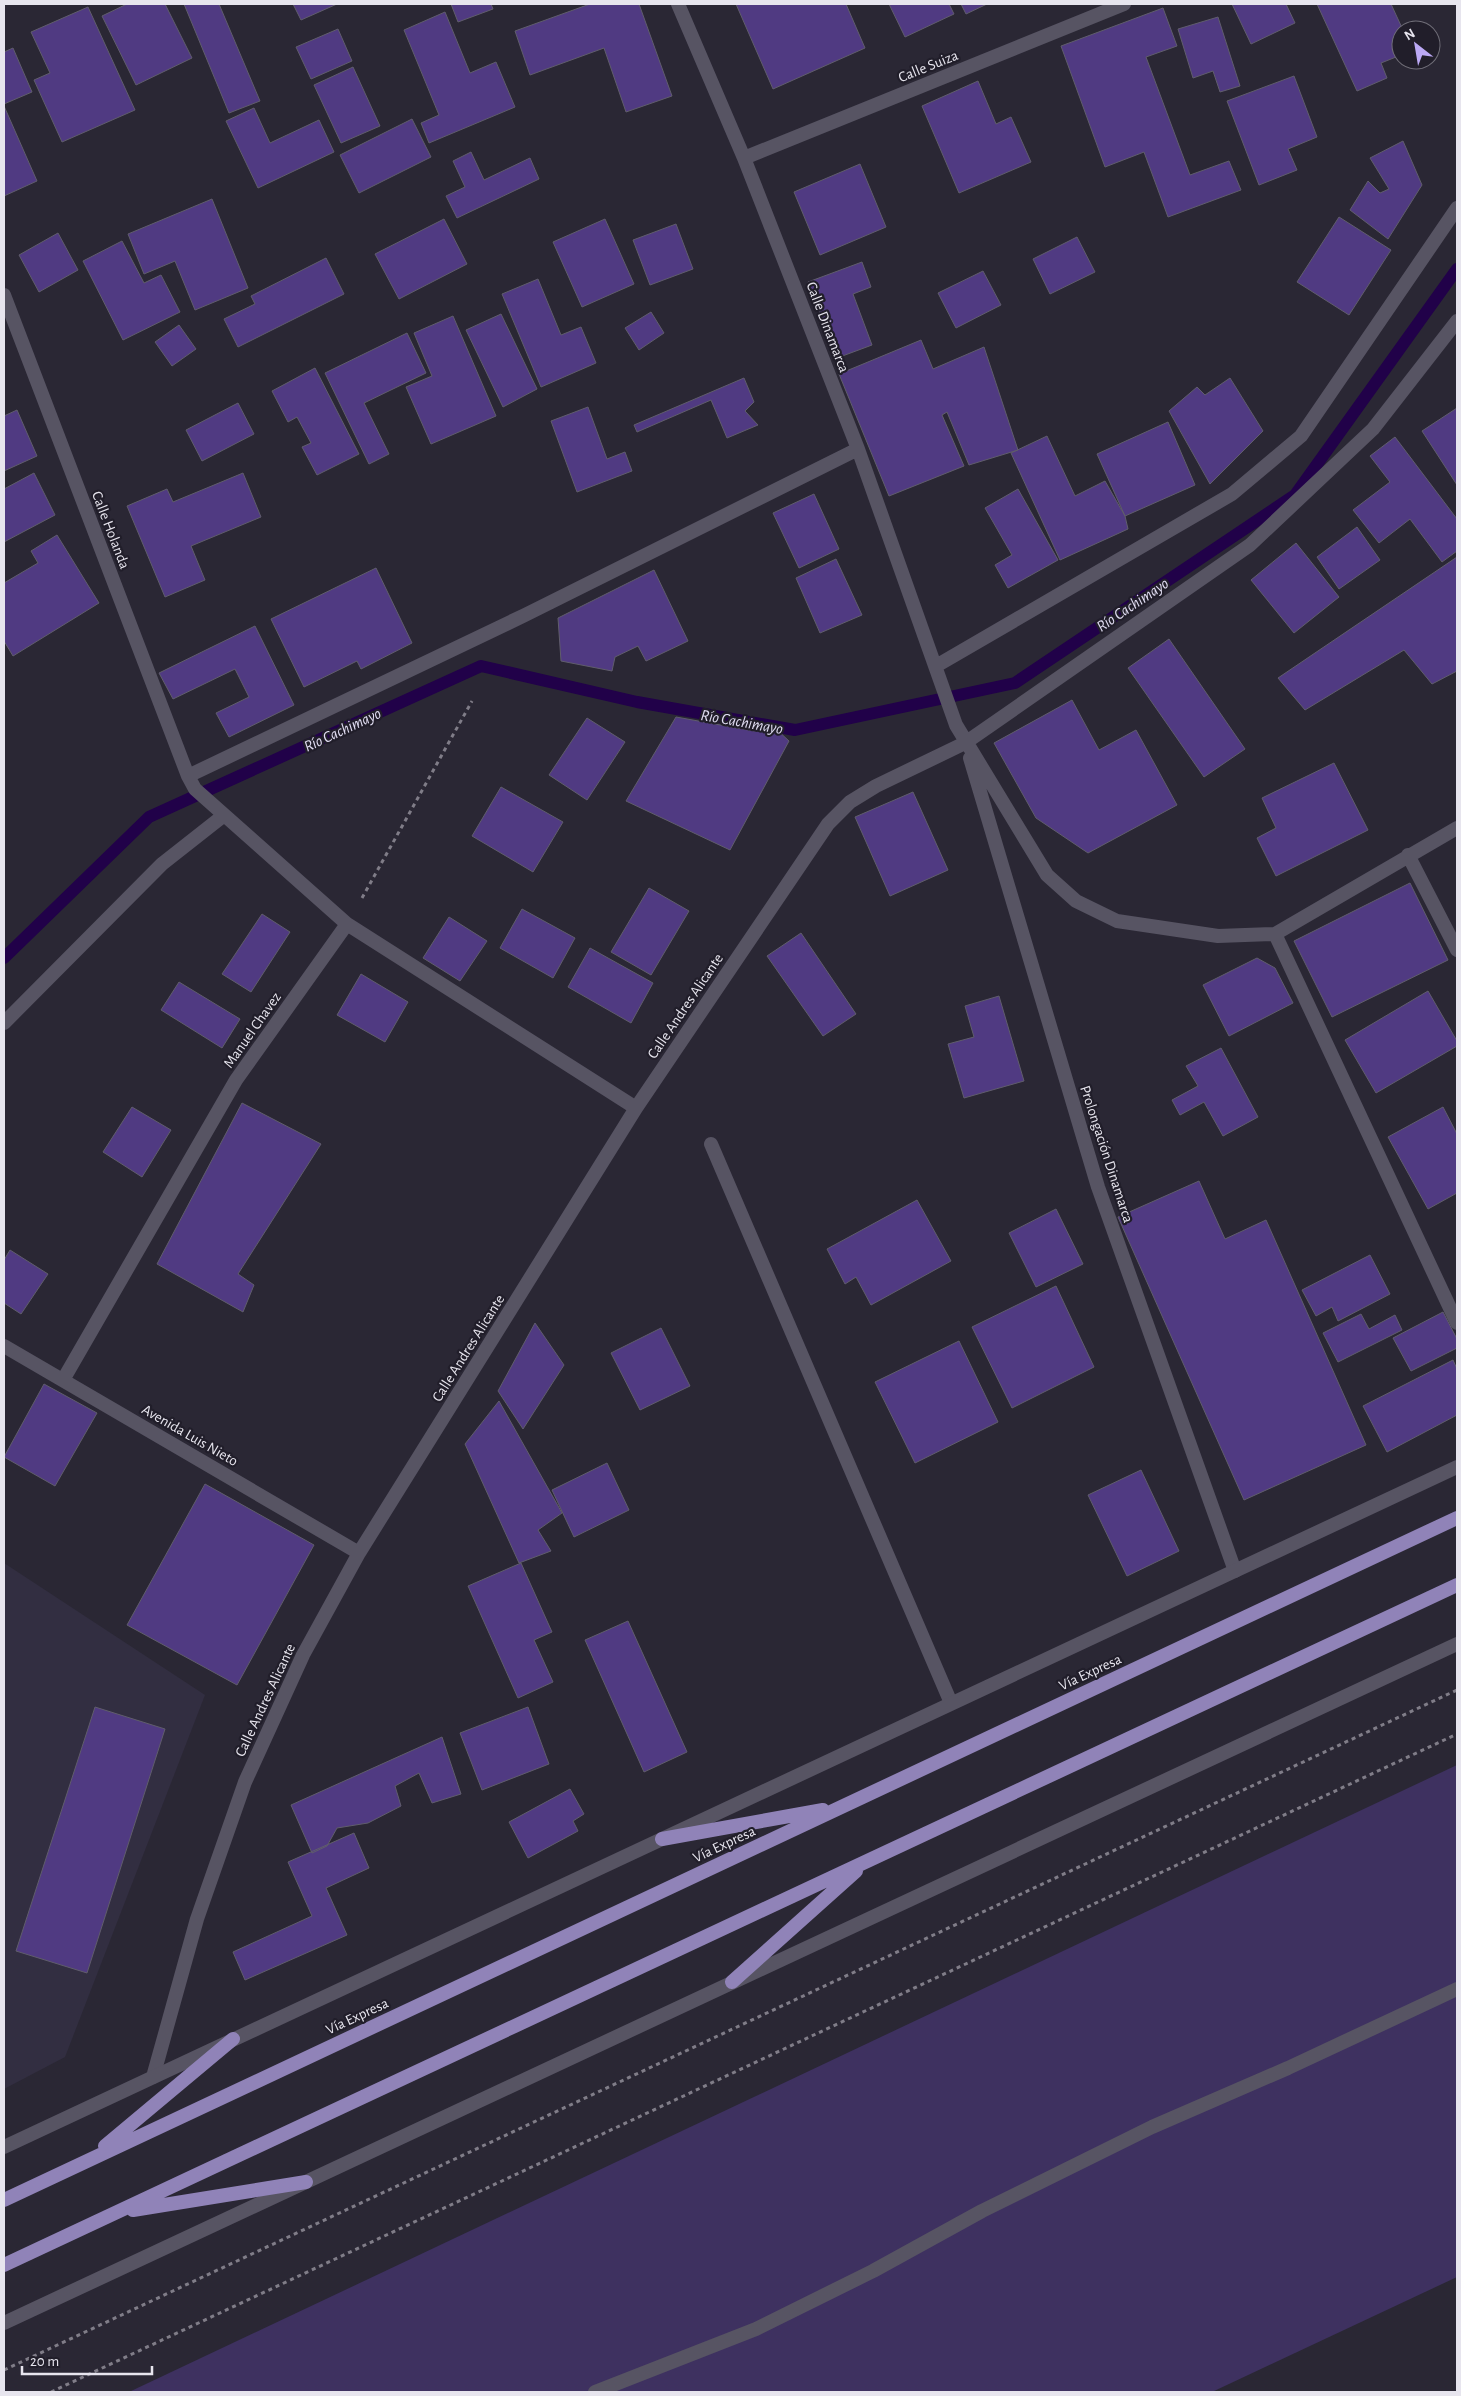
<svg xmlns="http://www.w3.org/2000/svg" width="1461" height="2396" font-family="'Alegreya Sans',sans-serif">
	<rect width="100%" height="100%" fill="#2a2734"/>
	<!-- built -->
	<path fill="#322e41" d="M4 1563 205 1695 65 2057 4 2089Z"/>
	<!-- green -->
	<path fill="#3e3160" d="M1457 1765V2277L1212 2392H129Z"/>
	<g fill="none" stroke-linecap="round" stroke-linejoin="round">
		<!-- stream -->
		<path stroke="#210149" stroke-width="12" d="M4 958 149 817 481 666 637 702 795 730 1015 683 1295 495 1457 269"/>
	</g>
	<!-- building -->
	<path fill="#503a82" stroke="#605d6c" d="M127 4H165L192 58 136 85 102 16Z
		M184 4H219L260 101 229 113Z
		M293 4H337L301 20Z
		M451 4H491L493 9 458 22Z
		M590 4H639L672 96 626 112 604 48 530 75 515 31Z
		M736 4H846L865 48 773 89Z
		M889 4H949L954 14 905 37Z
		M961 4H987L966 14Z
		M1232 4H1286L1295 23 1251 44Z
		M1317 4H1391L1403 30H1401V55L1381 63 1387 78 1357 91Z
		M88 7 135 110 62 142 34 80 50 73 31 32Z
		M1163 8 1177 46 1146 57 1190 175 1229 161 1241 190 1168 217 1144 152 1105 167 1061 46Z
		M445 12 470 73 496 62 515 107 429 143 421 123 439 115 404 30Z
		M1218 17 1240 86 1220 92 1213 71 1193 78 1178 29Z
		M338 29 352 61 311 79 296 47Z
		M13 48 32 92 4 104V52Z
		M353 67 380 126 341 143 314 85Z
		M1294 76 1317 137 1288 149 1297 170 1259 185 1227 101Z
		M978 81 996 124 1011 117 1031 162 959 193 922 106Z
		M4 106 37 181 4 196Z
		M254 108 270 143 319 120 334 152 258 188 226 121Z
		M412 119 431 157 359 193 340 155Z
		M1403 141 1422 185 1388 239 1350 210 1368 181 1380 193 1389 189 1370 158Z
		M471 152 484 180 530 158 539 179 457 218 446 196 465 187 453 161Z
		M860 164 886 227 820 255 794 192Z
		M212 199 248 288 195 310 175 261 144 274 128 234Z
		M1339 217 1391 250 1349 315 1297 282Z
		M444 219 467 264 399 299 375 254Z
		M605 219 634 284 582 307 553 242Z
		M676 224 693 269 650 285 633 240Z
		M58 233 78 270 39 292 19 255Z
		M1077 237 1095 272 1050 294 1033 259Z
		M122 241 144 283 161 275 180 312 123 340 83 261Z
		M326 258 344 294 238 347 224 319 255 304 251 296Z
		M862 262 871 287 853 294 872 345 837 358 808 282Z
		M983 271 1001 305 956 328 938 293Z
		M538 279 561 335 581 327 596 363 541 387 502 294Z
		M651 312 664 333 639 350 625 328Z
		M501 314 537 389 503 407 466 330Z
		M453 316 496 416 431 444 406 387 432 376 414 333Z
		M179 325 196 349 172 366 155 342Z
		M407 333 426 373 364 403 389 454 369 464 325 373Z
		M921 340 933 369 984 347 1018 450 969 465 947 412 942 415 964 466 889 496 839 374Z
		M315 368 359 454 317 475 302 447 311 443 297 417 288 422 272 391Z
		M744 378 754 402 745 411 758 425 727 438 711 400 637 432 634 425Z
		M1230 378 1263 431 1210 484 1169 411 1197 387 1205 395Z
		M238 403 254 434 202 461 186 430Z
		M588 407 607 459 625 452 632 471 577 492 551 421Z
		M1457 408V485L1422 431Z
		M17 410 37 456 4 471V416Z
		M1168 422 1195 485 1125 516 1097 454Z
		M1047 436 1075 496 1105 481 1125 516 1128 529 1060 560 1011 453Z
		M1395 437 1457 519V551L1442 562 1410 519 1379 543 1353 510 1390 482 1370 456Z
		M34 473 55 515 4 542V489Z
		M243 473 261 517 191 546 205 580 165 597 127 506 167 489 173 502Z
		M1018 489 1058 560 1008 588 995 565 1012 555 985 508Z
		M814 494 839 549 799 568 773 513Z
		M1357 527 1380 560 1339 589 1317 557Z
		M57 535 99 603 13 656 4 641V583L38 563 31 551Z
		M1296 543 1339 597 1294 633 1251 580Z
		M1457 557V671L1432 684 1404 650 1305 710 1278 678Z
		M836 559 862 615 820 633 796 578Z
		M376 568 412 643 361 669 357 661 304 687 271 619Z
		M654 570 688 641 646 661 638 646 615 657 612 671 561 661 558 618Z
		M255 626 294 705 229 737 216 713 249 697 235 669 173 699 159 673Z
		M1169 639 1245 749 1204 777 1128 668Z
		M1072 700 1099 750 1136 730 1177 805 1088 853 1036 818 994 743Z
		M676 717 754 731 776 729 789 741 730 850 626 801Z
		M587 718 625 742 587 800 549 775Z
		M1334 763 1368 830 1276 876 1257 838 1276 828 1262 798Z
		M501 787 563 822 533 872 472 836Z
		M913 792 948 870 890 896 855 817Z
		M1410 883 1448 960 1332 1017 1294 941Z
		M649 888 689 911 651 975 611 952Z
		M522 909 575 938 553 978 500 948Z
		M262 914 290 932 251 992 222 974Z
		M449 917 487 941 460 981 423 958Z
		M801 933 856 1014 823 1036 767 956Z
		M590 948 653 983 631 1023 568 987Z
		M1257 958 1275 968 1293 1003 1229 1036 1203 985Z
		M361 974 408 1002 385 1042 337 1015Z
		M179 982 240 1019 222 1048 161 1010Z
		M1428 991 1457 1041V1046L1376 1093 1345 1040Z
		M999 996 1024 1081 964 1098 948 1044 974 1037 965 1006Z
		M1221 1048 1258 1117 1223 1136 1204 1102 1180 1115 1172 1100 1198 1086 1186 1066Z
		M242 1103 321 1144 238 1274 254 1285 243 1312 157 1264Z
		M132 1107 171 1130 142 1177 103 1152Z
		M1443 1107 1457 1134V1193L1428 1209 1388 1137Z
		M1199 1181 1225 1239 1266 1220 1366 1445 1244 1500 1118 1217Z
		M917 1200 951 1261 871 1305 856 1277 845 1284 827 1249Z
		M1056 1209 1083 1264 1036 1287 1009 1233Z
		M10 1250 48 1274 21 1314 4 1303V1260Z
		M1370 1255 1390 1294 1338 1321 1332 1307 1316 1316 1302 1290Z
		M1056 1286 1094 1367 1012 1408 972 1327Z
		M1443 1312 1457 1339V1348L1411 1371 1393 1338Z
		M1361 1314 1369 1329 1395 1315 1402 1330 1338 1362 1323 1333Z
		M535 1323 564 1365 523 1429 498 1391Z
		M661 1328 690 1386 640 1410 611 1353Z
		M959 1341 998 1422 915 1463 875 1382Z
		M1453 1360 1457 1369V1415L1387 1452 1363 1406Z
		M44 1384 97 1413 55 1486 4 1457Z
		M499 1401 562 1513 538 1530 551 1551 519 1563 465 1444Z
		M607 1463 629 1510 574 1537 552 1490Z
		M1141 1470 1179 1551 1127 1576 1088 1495Z
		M205 1484 314 1545 237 1685 127 1625Z
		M521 1563 552 1632 534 1640 553 1682 518 1698 468 1586Z
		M628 1621 687 1752 644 1772 585 1640Z
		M95 1707 165 1729 87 1973 16 1951Z
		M528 1707 549 1764 482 1790 460 1733Z
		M442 1737 461 1794 432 1803 419 1773 395 1786 401 1806 368 1823 337 1828 327 1846 312 1853 291 1805Z
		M570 1789 584 1814 573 1821 578 1831 528 1858 509 1822Z
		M354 1833 369 1868 326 1888 347 1935 245 1980 233 1952 312 1916 288 1862Z"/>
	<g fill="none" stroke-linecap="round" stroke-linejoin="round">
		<!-- path -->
		<path stroke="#807d88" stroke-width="3" stroke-dasharray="4 4" stroke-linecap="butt" d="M362 898 472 701
			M4 2370 1457 1690
			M51 2392 1457 1734"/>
		<!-- service -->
		<path stroke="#575463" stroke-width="14" d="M595 2392 756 2329 873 2271 982 2211 1152 2127 1288 2068 1457 1989"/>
		<!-- minor -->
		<path stroke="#575463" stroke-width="14" d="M678 4 744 158 858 449 956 725 1047 875 1076 901 1117 921 1218 936 1275 934 1457 828
			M744 158 1124 4
			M4 295 188 776 195 789 347 924 636 1108
			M936 666 1232 494 1301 436 1457 208
			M970 758 1098 1187 1235 1571
			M188 776 525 615 858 449
			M1408 855 1457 950
			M1275 934 1457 1323
			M4 1023 162 864 223 816
			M711 1144 951 1703
			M4 1346 359 1553
			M63 1380 236 1080 347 924
			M153 2077 197 1919 245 1782 303 1655 359 1553 636 1108 828 824 850 802 876 786 965 743 1250 545 1373 429 1457 321"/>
		<!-- secondary -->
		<path stroke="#575463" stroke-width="14" d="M4 2147 1457 1467
			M4 2323 1457 1644"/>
		<!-- primary -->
		<path stroke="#9083b8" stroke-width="14" d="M662 1839 823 1810
			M732 1982 856 1871
			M105 2146 233 2039
			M4 2200 1457 1518
			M133 2210 306 2182
			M4 2265 1457 1585"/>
	</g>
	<g text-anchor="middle" stroke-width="4.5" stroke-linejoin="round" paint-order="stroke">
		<!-- street labels -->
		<g font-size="15" fill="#e7e5ee" stroke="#211e2a">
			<text transform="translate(928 66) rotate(-22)" y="5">Calle Suiza</text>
			<text transform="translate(828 327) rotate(69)" y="5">Calle Dinamarca</text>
			<text transform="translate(111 530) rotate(69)" y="5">Calle Holanda</text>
			<text transform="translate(685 1006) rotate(-56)" y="5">Calle Andres Alicante</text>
			<text transform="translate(252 1030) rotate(-55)" y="5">Manuel Chavez</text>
			<text transform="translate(1107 1154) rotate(72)" y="5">Prolongación Dinamarca</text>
			<text transform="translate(468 1348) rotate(-58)" y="5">Calle Andres Alicante</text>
			<text transform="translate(190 1435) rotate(30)" y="5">Avenida Luis Nieto</text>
			<text transform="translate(1090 1672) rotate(-25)" y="5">Vía Expresa</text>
			<text transform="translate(265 1700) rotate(-65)" y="5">Calle Andres Alicante</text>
			<text transform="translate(724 1844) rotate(-25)" y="5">Vía Expresa</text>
			<text transform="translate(357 2016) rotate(-25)" y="5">Vía Expresa</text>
		</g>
		<!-- water labels -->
		<g font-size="16" font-style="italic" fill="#e2def3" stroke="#211e2a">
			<text transform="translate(1132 604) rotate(-34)" y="6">Río Cachimayo</text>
			<text transform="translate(742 721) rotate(10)" y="6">Río Cachimayo</text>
			<text transform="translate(342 729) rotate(-25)" y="6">Río Cachimayo</text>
		</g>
	</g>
	<!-- border -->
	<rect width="1461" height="2396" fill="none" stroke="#e7e5ee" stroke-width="10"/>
	<!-- north arrow -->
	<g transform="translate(1416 45) rotate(329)"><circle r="24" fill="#211e2a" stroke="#706e78"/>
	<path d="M0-4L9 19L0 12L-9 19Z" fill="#bca9f5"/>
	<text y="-8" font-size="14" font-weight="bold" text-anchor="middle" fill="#e7e5ee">N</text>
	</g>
	<!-- scale -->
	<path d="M22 2366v8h130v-8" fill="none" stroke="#e7e5ee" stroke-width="2.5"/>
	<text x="30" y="2366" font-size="15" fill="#e7e5ee" stroke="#211e2a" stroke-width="4" paint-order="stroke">20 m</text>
</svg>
